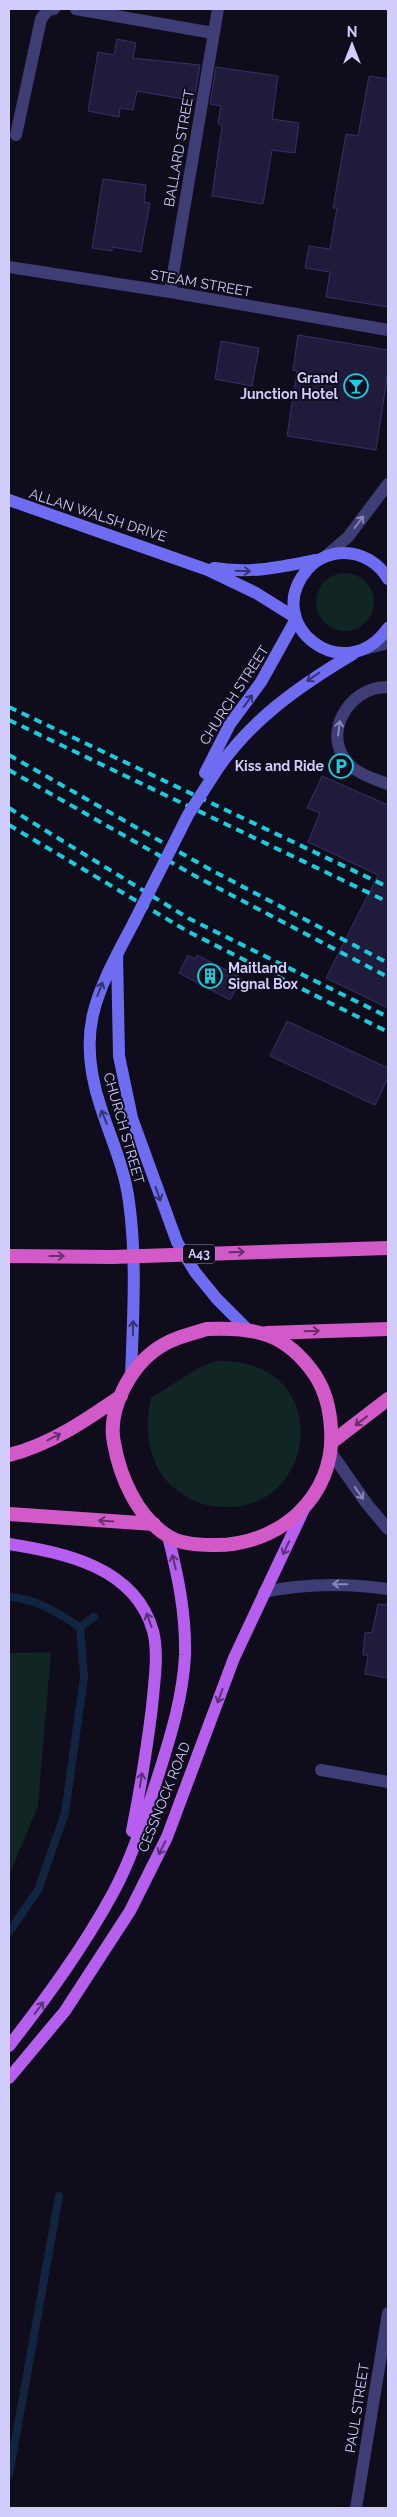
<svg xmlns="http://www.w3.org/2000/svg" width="397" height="2517" font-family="Raleway,sans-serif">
	<rect width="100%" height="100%" fill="#0f0d1c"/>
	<!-- green -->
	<path fill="#112524" d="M316 602a29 29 0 1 1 58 0a29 29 0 1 1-58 0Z
		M215 1361C337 1357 318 1510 226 1507 205 1507 190 1501 174 1488 148 1466 144 1429 151 1398L195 1370Z
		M51 1652 38 1806 9 1876 10 1653Z"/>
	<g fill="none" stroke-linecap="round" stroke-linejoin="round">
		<!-- stream -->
		<path stroke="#122540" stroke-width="8" d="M9 1597C35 1598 58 1613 80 1627
			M9 1932 38 1890 65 1813 84 1677 80 1627 94 1617
			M9 2475 59 2196"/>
	</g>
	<!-- building -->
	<path fill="#211b3b" stroke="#392f65" d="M117 39 136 43 133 58 200 65 194 101 137 91 133 110 120 108 119 117 88 111 98 52 114 55Z
		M216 67 278 76 272 119 299 123 295 153 272 150 263 204 212 196 222 127 218 123 221 106 210 104Z
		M369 76 388 79V307L326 297 330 272 305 268 309 246 330 249 337 208H333L346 134 358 136Z
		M103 179 146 185 144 202 150 203 141 252 112 247V251L92 248Z
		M298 335 388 350V371L376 450 287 436 297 371 293 370Z
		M221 341 259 348 252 386 215 379Z
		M322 776 388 805V1008L326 978 378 875 308 842 320 813 307 808Z
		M188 955 195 959 197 955 242 978 230 1000 179 973Z
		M287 1021 388 1068V1078L375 1105 270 1056Z
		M378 1604 388 1605V1678L365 1674 368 1655H363L365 1632 372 1633Z"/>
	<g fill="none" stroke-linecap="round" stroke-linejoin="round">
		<!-- minor -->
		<path stroke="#3e3d76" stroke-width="12" d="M76 9 213 33
			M16 135 41 19 48 10 54 9
			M9 267 170 292 388 330
			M170 292 218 9
			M326 556 348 537 388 484
			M365 649 388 643
			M388 687C347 686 318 739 353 768 363 776 377 780 388 784
			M332 1454 367 1504 388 1529
			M264 1592C306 1583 346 1583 388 1589
			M321 1770 388 1782
			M356 2508 388 2313"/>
		<!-- secondary -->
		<path stroke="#6e6df1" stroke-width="12" d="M9 500 208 570 256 593 296 618
			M214 568C250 574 281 567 316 560
			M388 579C379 563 362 553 344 553 330 553 316 559 307 570 261 624 344 690 388 628
			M205 773 230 724 261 682 296 619
			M213 776C247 722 299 686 353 654
			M117 954 119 1056 132 1118 177 1242 195 1272 217 1299 247 1329
			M131 1377C133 1318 137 1260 129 1202 125 1169 111 1139 101 1108 74 1028 98 991 134 922"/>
		<!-- primary -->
		<path stroke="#b65fef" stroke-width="12" d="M9 1544C65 1553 135 1567 153 1631 159 1654 154 1683 152 1707 147 1748 140 1790 132 1831
			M9 2046C47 1997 83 1948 113 1893 133 1856 146 1813 159 1773 171 1735 183 1696 185 1655 186 1614 178 1576 168 1536
			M9 2078 65 2011 130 1911 167 1837 234 1658 305 1507"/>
		<!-- trunk -->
		<path stroke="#d25ac8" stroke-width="14" d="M207 1329C256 1327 286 1333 315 1375 326 1392 330 1409 331 1429 336 1497 278 1547 212 1545 197 1545 180 1544 168 1536 137 1517 120 1477 114 1443 107 1410 130 1367 158 1348 173 1338 190 1334 207 1329Z
			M267 1333 388 1329
			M332 1442 388 1399
			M9 1455C50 1445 86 1420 121 1396
			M9 1514 154 1524"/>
		<!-- rail -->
		<path stroke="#16cede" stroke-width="4" stroke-dasharray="8 6" stroke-linecap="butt" d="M9 707 388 887
			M9 720 388 902
			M9 755 211 870 388 963
			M9 770 197 877 388 977
			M9 808 188 918 388 1017
			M9 825 187 931 388 1032"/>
		<!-- secondary-bridge -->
		<path stroke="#6e6df1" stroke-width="12" d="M134 922 188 815 213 776"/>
		<!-- trunk-bridge -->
		<path stroke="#d25ac8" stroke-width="14" d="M9 1256 112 1257 388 1248"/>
	</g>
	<!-- one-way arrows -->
	<defs><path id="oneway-shaft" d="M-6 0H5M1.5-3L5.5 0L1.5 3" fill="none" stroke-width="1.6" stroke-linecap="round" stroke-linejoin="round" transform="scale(1.25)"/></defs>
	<g stroke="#8885b8">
		<use href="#oneway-shaft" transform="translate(359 522) rotate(-53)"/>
		<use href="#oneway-shaft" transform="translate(339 728) rotate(-83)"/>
		<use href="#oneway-shaft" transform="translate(359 1493) rotate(55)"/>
		<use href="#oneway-shaft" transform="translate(340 1584) rotate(-179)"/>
	</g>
	<g stroke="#353371">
		<use href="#oneway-shaft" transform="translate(243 571) rotate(2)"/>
		<use href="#oneway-shaft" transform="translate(313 677) rotate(145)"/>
		<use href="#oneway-shaft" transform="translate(248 701) rotate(-54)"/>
		<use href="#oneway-shaft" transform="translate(100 989) rotate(-69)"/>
		<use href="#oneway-shaft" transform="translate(104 1117) rotate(-112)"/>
		<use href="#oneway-shaft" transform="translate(158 1194) rotate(70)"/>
		<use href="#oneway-shaft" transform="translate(133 1328) rotate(-89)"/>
	</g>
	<g stroke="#673069">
		<use href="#oneway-shaft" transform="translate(237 1252) rotate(-2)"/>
		<use href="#oneway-shaft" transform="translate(57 1256)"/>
		<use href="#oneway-shaft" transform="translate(312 1331) rotate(-2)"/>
		<use href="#oneway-shaft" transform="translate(361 1421) rotate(142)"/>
		<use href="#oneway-shaft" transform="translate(54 1437) rotate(-27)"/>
		<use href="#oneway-shaft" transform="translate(106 1521) rotate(-176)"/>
	</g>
	<g stroke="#5a327b">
		<use href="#oneway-shaft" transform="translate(286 1548) rotate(115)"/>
		<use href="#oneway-shaft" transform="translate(174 1562) rotate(-104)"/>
		<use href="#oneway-shaft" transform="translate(149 1620) rotate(-110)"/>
		<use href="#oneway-shaft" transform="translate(220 1696) rotate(110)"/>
		<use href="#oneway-shaft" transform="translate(141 1780) rotate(-81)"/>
		<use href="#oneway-shaft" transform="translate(162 1848) rotate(117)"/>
		<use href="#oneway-shaft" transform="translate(39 2008) rotate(-53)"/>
	</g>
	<!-- icons -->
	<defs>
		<g id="bar-ring" transform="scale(1.25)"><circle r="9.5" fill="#0f0d1c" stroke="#16cede" stroke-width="1.5"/><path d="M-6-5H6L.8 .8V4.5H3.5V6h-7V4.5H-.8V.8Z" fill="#16cede"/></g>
		<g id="parking-ring" transform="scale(1.25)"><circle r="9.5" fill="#0f0d1c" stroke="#16cede" stroke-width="1.5"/><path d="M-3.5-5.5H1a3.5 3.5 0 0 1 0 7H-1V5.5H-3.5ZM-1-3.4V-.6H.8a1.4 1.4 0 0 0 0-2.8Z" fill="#16cede"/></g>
		<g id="building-ring" transform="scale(1.25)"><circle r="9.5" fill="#0f0d1c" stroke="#16cede" stroke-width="1.5"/><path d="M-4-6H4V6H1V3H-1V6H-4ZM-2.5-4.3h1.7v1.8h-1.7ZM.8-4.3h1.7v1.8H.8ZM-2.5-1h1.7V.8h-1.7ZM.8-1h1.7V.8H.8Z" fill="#16cede"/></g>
	</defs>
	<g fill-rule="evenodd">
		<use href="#bar-ring" x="356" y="386"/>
		<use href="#parking-ring" x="341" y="766"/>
		<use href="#building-ring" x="210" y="976"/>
	</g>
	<g text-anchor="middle" stroke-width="4" stroke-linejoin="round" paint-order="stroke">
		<!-- shield labels -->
		<rect fill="#0f0d1c" stroke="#9793b7" stroke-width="1" x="183" y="1244.5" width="32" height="19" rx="4"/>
		<g font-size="12" font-weight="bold" fill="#d1cdfa">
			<text x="199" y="1258">A43</text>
		</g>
		<!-- street labels -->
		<g font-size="14" fill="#d1cdfa" stroke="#0f0d1c">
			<text transform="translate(179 148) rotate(-80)" y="5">BALLARD STREET</text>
			<text transform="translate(201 283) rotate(10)" y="5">STEAM STREET</text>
			<text transform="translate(98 515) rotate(18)" y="5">ALLAN WALSH DRIVE</text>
			<text transform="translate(234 695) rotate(-57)" y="5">CHURCH STREET</text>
			<text transform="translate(124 1128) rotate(74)" y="5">CHURCH STREET</text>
			<text transform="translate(164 1797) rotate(-68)" y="5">CESSNOCK ROAD</text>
			<text transform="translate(357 2408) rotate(-81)" y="5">PAUL STREET</text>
		</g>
		<!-- poi labels -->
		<g font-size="14" font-weight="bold" fill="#d1cdfa" stroke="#0f0d1c" text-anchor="end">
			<text x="338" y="383">Grand<tspan x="338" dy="16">Junction Hotel</tspan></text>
			<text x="324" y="771">Kiss and Ride</text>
			<text x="228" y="973" text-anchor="start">Maitland<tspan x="228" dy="16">Signal Box</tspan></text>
		</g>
	</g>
	<!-- border -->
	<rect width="397" height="2517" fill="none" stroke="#d1cdfa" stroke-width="20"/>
	<!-- north arrow -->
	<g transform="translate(352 45)" stroke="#0f0d1c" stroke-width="4" paint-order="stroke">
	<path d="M0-4L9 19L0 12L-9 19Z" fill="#d1cdfa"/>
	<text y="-8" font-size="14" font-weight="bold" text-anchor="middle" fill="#d1cdfa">N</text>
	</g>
</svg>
